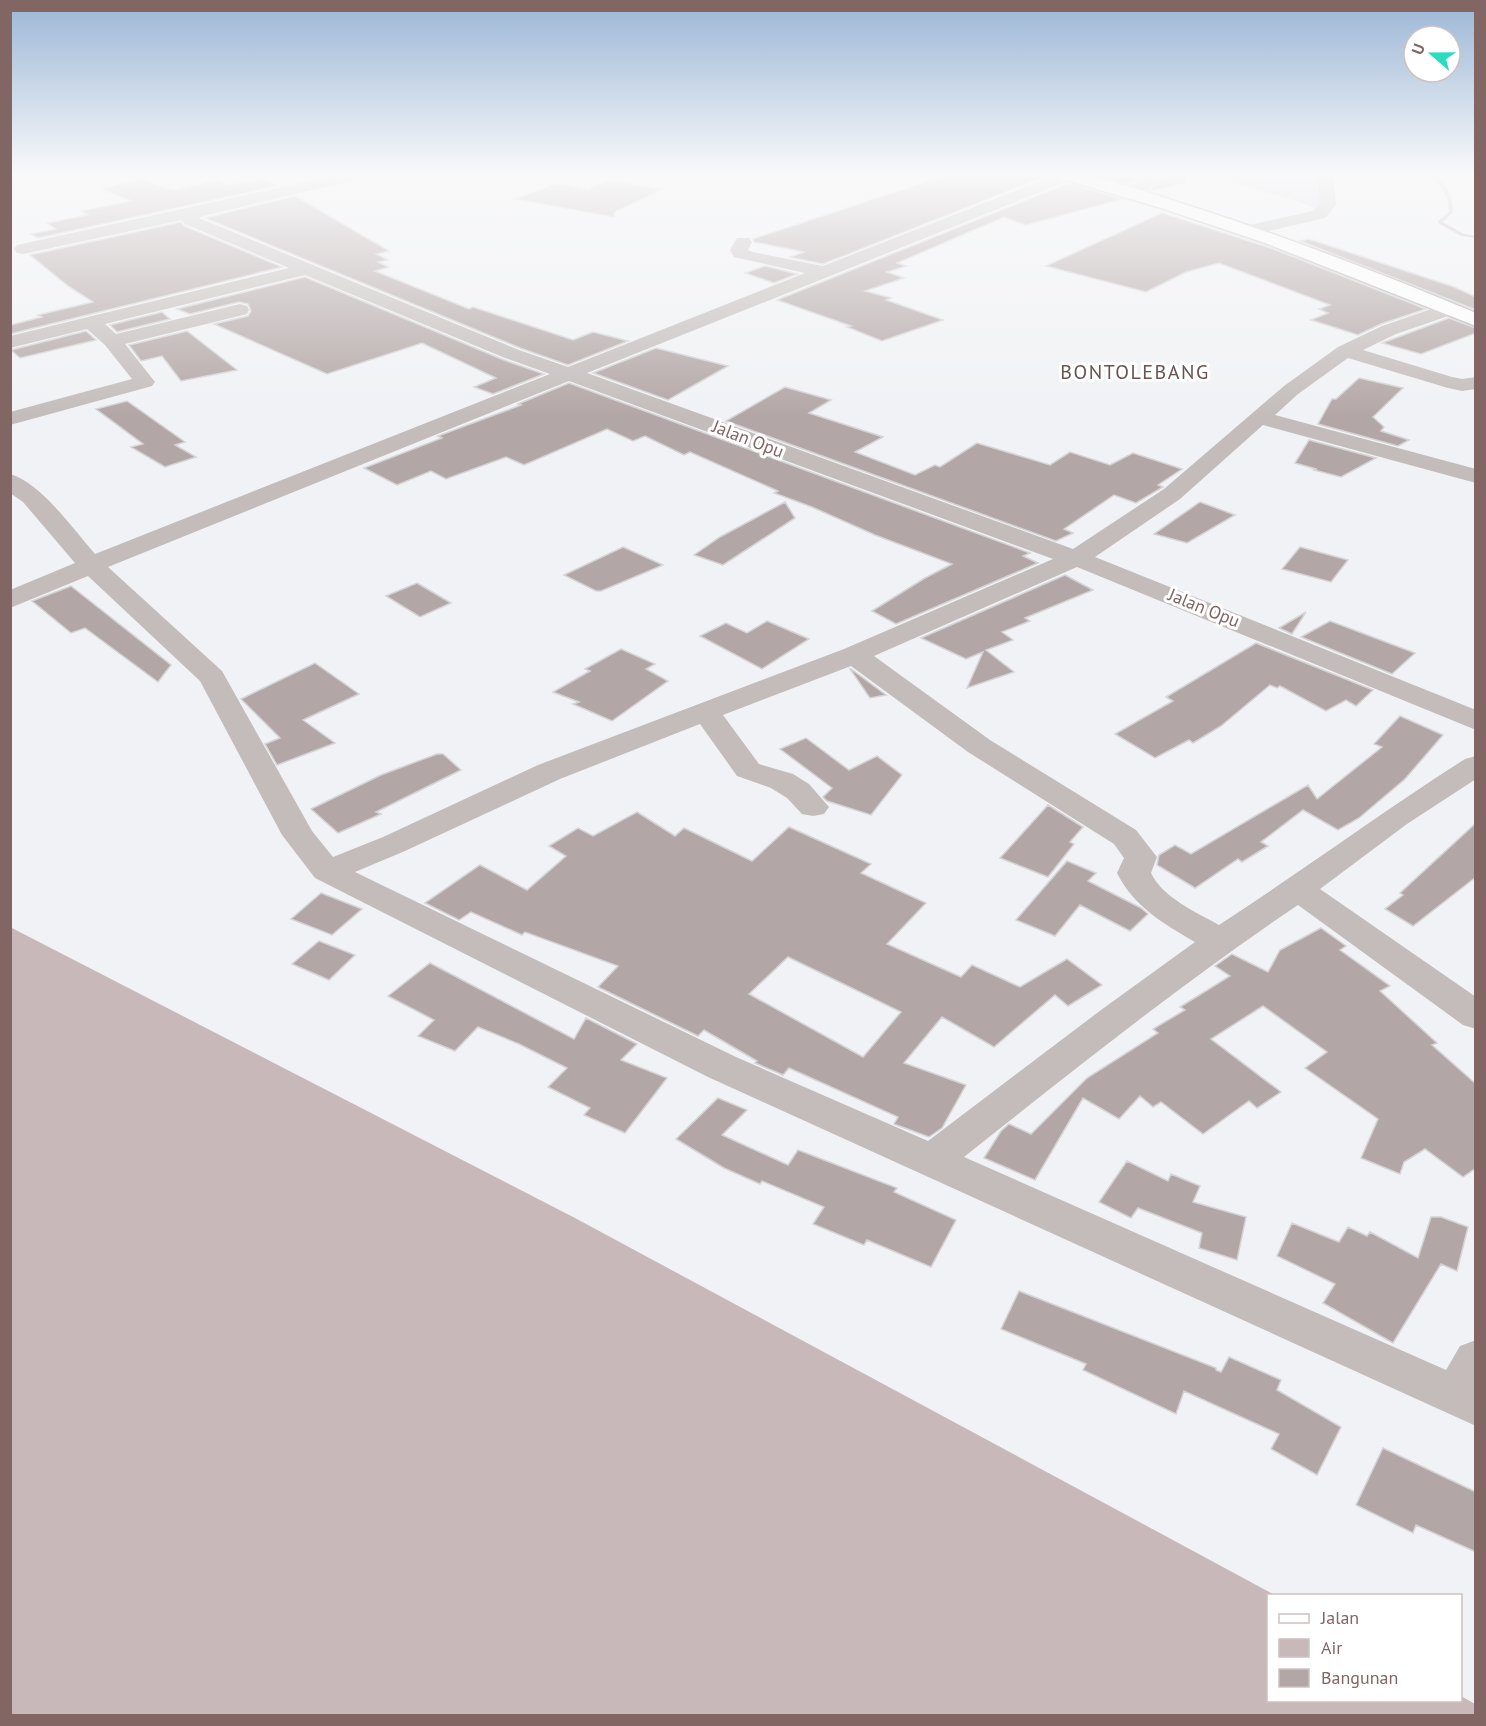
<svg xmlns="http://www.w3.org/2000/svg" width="1486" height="1726" font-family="'PT Sans',sans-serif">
	<rect width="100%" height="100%" fill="#f1f2f5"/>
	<!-- green -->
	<path fill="#d7d5de" d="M1202 174H1320L1316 187 1326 200 1324 212 1294 200Z"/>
	<!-- water -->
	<path fill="#c8b8ba" d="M10 927 575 1218 1275 1595 1268 1596V1700H1460L1461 1696 1475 1704V1715H11Z"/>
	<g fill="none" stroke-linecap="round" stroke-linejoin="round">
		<!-- stream -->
		<path fill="#c8b8ba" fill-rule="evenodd" d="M1426 174C1444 174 1453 197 1453 212L1443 222 1464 234 1476 236V238L1461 236 1438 223V221L1449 212C1449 193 1440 185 1426 174Z"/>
	</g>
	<!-- building -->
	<path fill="#b3a6a6" stroke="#d4d4d6" stroke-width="1.5" fill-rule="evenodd" d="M950 174H1051L823 264 790 257 804 252 754 242 753 239Z
		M1085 174H1142L1130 184Z
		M1163 174H1185L1186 183 1150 191Z
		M264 178 277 186 38 238 31 234 56 229 47 223 88 215 81 211 132 201 101 189 140 179 174 190 217 180 228 185Z
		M609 180 662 189 615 212 614 217 515 199 557 183 588 189Z
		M1069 183 1122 199 1026 225 1004 217 897 263 906 266 887 272 904 278 865 291 891 298 886 300 943 320 882 341 847 327 851 326 777 300Z
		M295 196 389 251 376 254 388 260 378 262 389 267 375 271 469 309 473 307 573 340 593 332 628 341 568 365 520 348 205 218Z
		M1162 213 1271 248 1426 309 1381 324 1358 335 1311 320 1328 313 1319 309 1330 305 1219 263 1186 272 1146 292 1046 266Z
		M181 222 184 226 282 267 10 334V325L42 317 38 315 93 302 68 286 30 255Z
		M1309 239 1454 287 1476 297V310L1300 241Z
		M765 266 797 274 774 283 745 273Z
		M305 277 504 360 544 374 493 394 474 387 496 378 422 343 327 374 214 324 248 316 251 311 248 304 239 302 190 314 177 309Z
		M162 312 170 319 117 332 110 325Z
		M1449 318 1476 328V333L1421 354 1382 343Z
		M86 331 96 340 20 358 11 350Z
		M187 331 237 370 181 381 162 356 141 361 129 345Z
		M656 348 728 366 668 400 593 373Z
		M1359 378 1403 388 1373 417 1384 427 1381 431 1409 440 1398 446 1318 424 1332 399H1336Z
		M569 383 1030 553 1023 556 1038 563 896 624 872 611 925 578 952 564 875 535 812 507 774 493 778 491 690 452 684 455 645 436 633 441 607 429 524 465 506 457 446 479 431 471 397 485 364 468 442 438 438 436 521 405 518 404Z
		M785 387 831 400 809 413 883 437 855 452 915 475 935 465 940 467 977 443 1050 465 1070 452 1110 465 1133 453 1182 469 1158 485 1163 487 1136 503 1114 495 1064 529 1073 533 1056 541 726 421Z
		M127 401 185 442 175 445 196 457 165 467 131 447 143 444 96 409Z
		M1309 440 1376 458 1341 477 1314 470 1316 469 1295 463Z
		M785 502 795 518 723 565 694 555 720 537Z
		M1200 502 1235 515 1187 543 1154 534Z
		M623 547 663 565 601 591H596L564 575Z
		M1300 547 1348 560 1331 582 1282 569Z
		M1065 575 1093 590 1025 618 1030 621 1002 632 1013 640 986 650 1014 672 967 688 983 652 966 659 921 638Z
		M417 583 451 603 420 617 386 596Z
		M71 586 171 665 158 682 85 628 71 633 32 601Z
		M1306 612 1292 634 1279 628Z
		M767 621 809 639 762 669 700 636 726 623 747 633Z
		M1330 621 1415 653 1392 674 1301 637Z
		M1256 643 1373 690 1356 706 1346 700 1326 711 1280 686 1277 688 1270 685 1221 726 1193 743 1189 740 1155 758 1115 734 1173 701 1166 697Z
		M621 649 655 664 646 669 668 681 612 721 573 704 579 702 553 692 590 671 585 669Z
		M315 663 359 694 303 720 335 743 277 765 265 744 280 738 241 699Z
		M850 669H851L886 695 870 698Z
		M1400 716 1443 735 1405 779 1359 818 1338 830 1303 810 1261 842 1268 846 1242 862 1238 859 1195 888 1157 865 1159 855 1175 845 1191 854 1308 785 1317 799 1382 747 1374 744Z
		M806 738 849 770 877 756 902 775 871 815 827 801 823 797 832 788 780 749Z
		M437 754H443L461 770 376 812 381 814 338 833 311 809 381 775Z
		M1048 805 1083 827 1070 842 1074 844 1048 877 1000 858Z
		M637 812 675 836 684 828 752 861 789 827 871 864 861 873 926 903 887 944 961 977 972 965 1020 987 1067 959 1102 985 1068 1006 1055 995 994 1047 942 1017 904 1063 966 1085 942 1128 929 1137 894 1124 898 1117 789 1068 783 1075 755 1063 757 1061 704 1030 698 1036 598 987 618 966 525 932 522 935 471 912 459 920 425 903 480 865 527 890 566 856 549 846 578 828 593 836ZM788 957 823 974 901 1012 863 1057 749 994Z
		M1476 823V877L1413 926 1385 909 1403 895 1400 893Z
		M1067 861 1096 873 1088 881 1141 908 1148 914 1130 931 1080 905 1055 936 1016 920Z
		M321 893 362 909 332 935 291 919Z
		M1321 928 1346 946 1340 950 1390 986 1380 991 1437 1043 1432 1045 1476 1084V1168L1463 1177 1425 1149 1404 1162 1400 1174 1361 1158 1378 1119 1305 1068 1327 1052 1263 1006 1211 1039 1281 1092 1257 1108 1249 1101 1203 1134 1161 1102 1153 1107 1140 1096 1119 1119 1083 1098 1035 1180 984 1158 1001 1131 1009 1124 1031 1134 1087 1078 1158 1033 1153 1029 1185 1010 1180 1007 1230 976 1215 966 1232 954 1268 972 1280 950Z
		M319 941 355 955 329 980 292 964Z
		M430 963 574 1039 586 1018 637 1044 621 1060 667 1078 625 1133 584 1115 590 1108 548 1087 567 1068 519 1044 478 1027 455 1051 418 1036 434 1020 388 996Z
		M718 1098 747 1110 722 1135 788 1165 798 1150 897 1188 894 1192 956 1220 931 1267 867 1240 864 1245 813 1224 824 1207 762 1181 760 1184 724 1168 676 1139Z
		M1127 1161 1168 1181 1171 1174 1200 1186 1193 1202 1246 1217 1237 1260 1199 1248 1202 1233 1138 1208 1131 1218 1099 1202Z
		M1431 1217H1441L1468 1227 1457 1271 1441 1264 1393 1343 1323 1303 1335 1284 1277 1256 1292 1223 1339 1242 1348 1227 1367 1236 1370 1232 1418 1258Z
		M1019 1291 1216 1368V1370L1221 1372 1229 1357 1281 1380 1277 1390 1341 1427 1317 1475 1271 1449 1279 1434 1184 1391 1176 1414 1083 1370 1086 1364 1001 1329Z
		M1383 1448 1476 1492V1552L1416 1525 1413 1533 1356 1505Z"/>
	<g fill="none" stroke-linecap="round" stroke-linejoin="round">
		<!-- primary casing -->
		<g stroke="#b8b0af" stroke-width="3">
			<path id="primary" d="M1054 174C1100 174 1146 192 1190 206 1287 237 1382 274 1476 313V326L1265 243 1161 208 1056 177Z"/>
		</g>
		<!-- minor -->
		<path fill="#c3bcbb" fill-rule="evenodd" d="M341 174H369L367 177 203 216 199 218 519 350 568 367 805 273 734 257 730 250 737 238H749L752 242 748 250 752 252 823 266 1058 174H1075L1073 179 587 373 1073 549 1164 489 1284 386 1338 347 1382 326 1443 305H1457L1459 309 1457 313 1396 334 1363 350 1452 377 1462 379 1476 377V389L1462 391 1448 388 1348 358 1298 394 1275 415 1476 469V483L1263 425 1180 499 1095 557 1476 710V730L1077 567 874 656 990 740 1136 830 1157 857 1151 873C1163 898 1196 912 1219 925 1302 871 1382 812 1465 759L1476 756V779L1407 824 1320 889 1476 997V1029L1463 1025 1298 905C1182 983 1074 1070 964 1157L1446 1370 1460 1346 1476 1340V1426L708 1077 315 878 282 835 200 681 88 576 10 608V590L75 563 23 502 10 493V474C40 482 75 531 95 554L550 374 505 358 305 275 105 324 116 334 240 304 247 306 249 310 247 314 125 344 155 382 152 386 10 425V412L132 379 105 345 87 329 10 348V336L289 268 185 224 182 220 23 254 17 253 14 249 17 245ZM569 381 1053 559 844 649 538 765 383 837 333 857 312 831 222 671 108 567ZM851 666 968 752 1114 844 1124 858 1117 873C1134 907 1164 924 1195 942L1101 1010 928 1141 736 1057 355 872 405 851 560 779 700 724 737 776 771 788 787 798 802 814 813 816 824 814 829 807 809 784 793 774 759 764 723 715Z
			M1146 174H1161C1155 186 1138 202 1124 198L1122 195 1124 192Z
			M1317 174H1333L1336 205 1325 218 1247 236 1241 235 1239 231 1241 227 1313 211 1320 204Z"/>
		<!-- primary -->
		<use href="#primary" fill="#fff" fill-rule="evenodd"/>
	</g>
	<!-- sky -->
	<linearGradient id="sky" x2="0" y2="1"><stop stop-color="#9bb6d6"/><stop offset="0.42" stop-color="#f9f9fa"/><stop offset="1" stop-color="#f9f9fa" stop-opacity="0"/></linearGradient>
	<rect width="1486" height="416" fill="url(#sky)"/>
	<g text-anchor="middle" stroke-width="6" stroke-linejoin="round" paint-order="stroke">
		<!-- far-street labels -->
		<g font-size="18" fill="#816664" stroke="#fff">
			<text transform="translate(748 439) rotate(21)" y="6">Jalan Opu</text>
			<text transform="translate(1204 608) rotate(22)" y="6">Jalan Opu</text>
		</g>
		<!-- far-quarter labels -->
		<g font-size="20" letter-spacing="1.5" fill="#665352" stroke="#fff">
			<text x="1135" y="379">BONTOLEBANG</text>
		</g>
	</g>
	<!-- border -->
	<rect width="1486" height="1726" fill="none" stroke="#816664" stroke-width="24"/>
	<!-- legend -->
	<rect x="1267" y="1594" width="195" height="108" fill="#ffffff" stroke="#cdc2c1" stroke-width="1.5"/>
	<rect x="1279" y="1614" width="30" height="9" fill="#ffffff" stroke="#cdc2c1" stroke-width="1.5"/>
	<text x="1321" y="1624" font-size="18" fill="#816664">Jalan</text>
	<rect x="1279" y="1639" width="30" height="18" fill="#c8b8ba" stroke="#cdc2c1" stroke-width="1.5"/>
	<text x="1321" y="1654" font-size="18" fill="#816664">Air</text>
	<rect x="1279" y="1669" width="30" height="18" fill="#b3a6a6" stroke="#cdc2c1" stroke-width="1.5"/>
	<text x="1321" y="1684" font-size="18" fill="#816664">Bangunan</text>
	<!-- north arrow -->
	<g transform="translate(1432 54) rotate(290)"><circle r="28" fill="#ffffff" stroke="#cdc2c1" stroke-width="1.5"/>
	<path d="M0-4.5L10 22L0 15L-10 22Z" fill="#28ddc2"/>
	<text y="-9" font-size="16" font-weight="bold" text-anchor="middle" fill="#816664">U</text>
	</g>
</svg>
